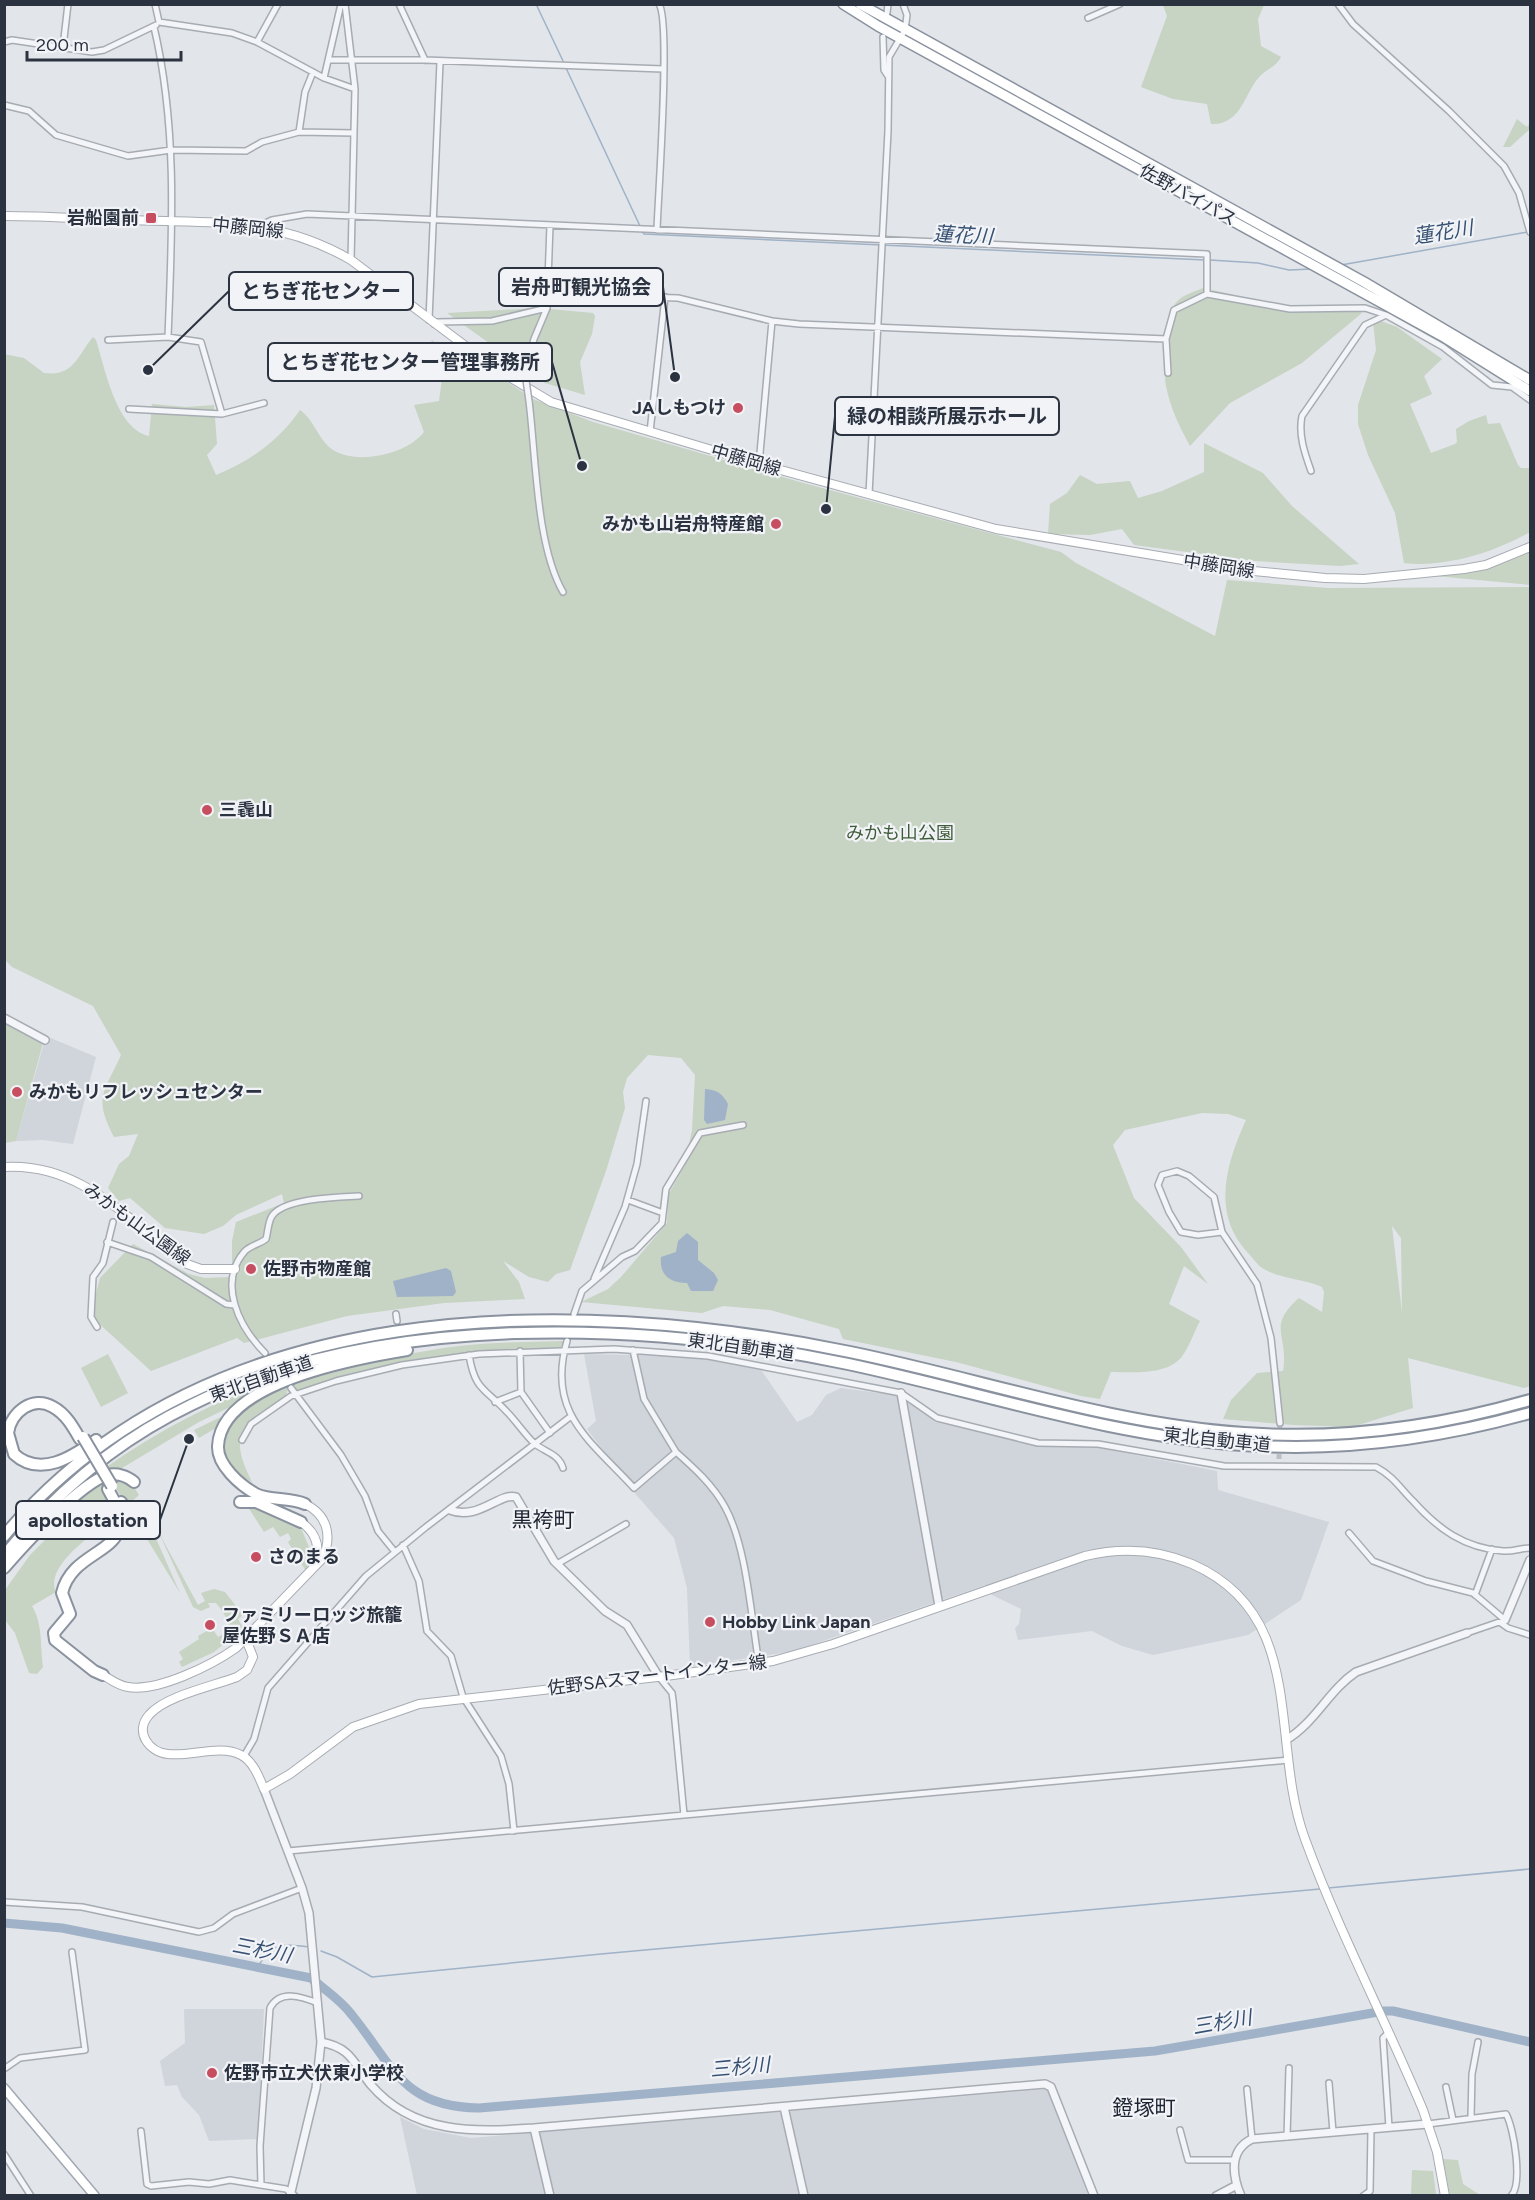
<svg xmlns="http://www.w3.org/2000/svg" width="1535" height="2200" font-family="Figtree,'Noto Sans JP',sans-serif">
	<rect width="100%" height="100%" fill="#e2e5e9"/>
	<!-- built -->
	<path fill="#d0d4db" d="M46 1036 96 1057 73 1144 43 1140 16 1141Z
		M584 1354 683 1356 759 1367 797 1422 812 1415 826 1395 841 1388 894 1395 926 1412 935 1422 1032 1445 1095 1447 1217 1471 1218 1490 1329 1522 1301 1600 1248 1635 1153 1655 1122 1646 1092 1631 1018 1640 1015 1628 1019 1624 1021 1609 992 1595 985 1585 794 1651 690 1667 687 1588 674 1538 633 1491 587 1429 596 1421Z
		M184 2009H264L258 2139 209 2141 199 2115 182 2097 177 2085 165 2086 160 2061 185 2043Z
		M1047 2089 1087 2192 1086 2196 417 2195 400 2117 424 2129 471 2138Z"/>
	<!-- green -->
	<path fill="#c7d3c3" fill-rule="evenodd" d="M1163 5H1264L1258 19 1261 46 1281 57C1276 67 1268 68 1260 76 1244 93 1242 125 1211 124L1207 104 1173 99 1141 87 1167 16Z
		M1517 119 1527 127 1530 123V129L1510 147H1503Z
		M1203 288 1284 306 1355 310 1362 313 1302 363 1230 403 1190 446C1180 428 1170 407 1166 386 1163 373 1168 314 1175 304 1181 295 1194 292 1203 288Z
		M539 308 593 313 595 316 592 334 580 362 585 395 545 383 447 313Z
		M1378 320 1397 327 1442 359 1424 376 1432 394 1410 404 1431 453 1455 444 1457 442 1456 429 1469 421 1486 415 1488 424 1500 423 1518 465 1521 468H1530V532C1495 552 1445 568 1404 563L1395 513 1368 455 1358 424V405L1376 350 1373 321Z
		M93 337 96 340C105 368 116 429 149 436L152 404 186 407 214 405 217 444 207 455 216 475C249 462 280 440 300 410 313 419 317 436 329 447 352 467 407 455 424 432L414 405 439 401 444 364 425 363 424 361 432 340 452 357 456 348 533 399 593 422 800 482 1061 552 1076 563 1215 636 1227 580 1328 588 1530 587V1386L1524 1388 1408 1358 1413 1408 1352 1427 1294 1425 1223 1419 1231 1400 1257 1373 1283 1371C1289 1335 1266 1327 1299 1298L1322 1312 1324 1292 1322 1287C1304 1279 1281 1279 1264 1269 1258 1266 1253 1258 1248 1253 1211 1214 1226 1164 1246 1120L1228 1114 1202 1113 1125 1130 1113 1145 1134 1198 1181 1247 1208 1284 1184 1266 1169 1304 1200 1321C1194 1332 1190 1345 1183 1355 1169 1376 1132 1372 1111 1372L1100 1399 1081 1396 956 1362 843 1339 839 1329 770 1310 723 1306 702 1313 581 1302 608 1289 621 1277 667 1223 668 1195 685 1165 692 1130 695 1075 681 1058 648 1055 627 1078 623 1092 625 1108 606 1171 570 1270 556 1274 548 1282 529 1277 503 1261 519 1282 525 1299 444 1303 347 1316 244 1343 237 1338 151 1371 94 1319 93 1306 100 1278 133 1244 189 1274 205 1278 232 1277V1241L236 1222 284 1203 282 1194 236 1215 223 1226 204 1234 165 1228 130 1198 119 1201 108 1188 119 1164 129 1156 138 1134 114 1137C93 1097 104 1093 121 1055L93 1006 12 967 5 960 4 354 24 358 44 373C74 377 77 356 93 337ZM1392 1226 1401 1238 1402 1313Z
		M1204 443 1263 473 1292 506 1359 564 1340 566 1255 561 1134 545 1122 529 1090 535 1048 534 1050 504 1067 493 1080 475 1097 484 1130 481 1138 498 1162 491 1204 472Z
		M1530 550V585L1435 576 1489 567Z
		M4 1021 43 1043 16 1141 5 1143Z
		M565 1341 560 1349 416 1361 297 1392 291 1386 288 1387 286 1397C244 1424 226 1431 252 1482 234 1473 222 1460 223 1440 224 1382 413 1352 459 1346 494 1342 530 1342 565 1341Z
		M108 1354 128 1393 101 1407 81 1368Z
		M311 1368 199 1422 117 1471 82 1485C152 1431 228 1393 311 1368Z
		M231 1412 221 1425 199 1438 194 1430Z
		M117 1477 132 1484 139 1495 131 1502 141 1521 150 1516 152 1520 150 1525 180 1593 114 1485 115 1517C98 1530 43 1566 56 1592L32 1606C43 1624 40 1646 43 1667L37 1674 29 1673 15 1633 5 1620V1590L30 1555 68 1517 66 1515C79 1496 96 1485 117 1477Z
		M246 1504 256 1505 301 1528 312 1554 306 1571 288 1542 291 1539 288 1533 280 1537 273 1527 264 1532Z
		M158 1531 198 1605 205 1601 201 1593 214 1589 225 1592 243 1615 238 1619 247 1635 231 1644 230 1639 214 1652 182 1667 179 1662 183 1659 179 1652 199 1639 198 1636 212 1628 218 1637 227 1632 230 1637C232 1625 224 1612 216 1603H208L210 1607 201 1611 193 1607Z
		M1443 2159 1458 2160 1463 2184 1480 2195H1450Z
		M1412 2170 1433 2171 1436 2195H1411Z"/>
	<!-- water -->
	<path fill="#9fb2c7" d="M705 1089C717 1090 722 1093 728 1104L725 1120 707 1124 704 1120Z
		M687 1233 698 1242V1260L714 1273 718 1280 713 1291H691L687 1283C670 1283 659 1275 661 1257L676 1252 678 1241Z
		M446 1268 451 1271 456 1292 453 1296 397 1297 393 1281Z"/>
	<g fill="none" stroke-linecap="round" stroke-linejoin="round">
		<!-- stream -->
		<path stroke="#9fb2c7" stroke-width="1.5" d="M536 4 564 63
			M566 68 640 226
			M642 231 644 234 1205 260
			M1210 260 1258 263 1289 270 1312 269
			M1341 265 1528 232
			M1328 1888 1530 1869
			M321 1951 337 1957 372 1977 601 1954 1320 1889
			M258 1966C273 1943 282 1943 309 1947"/>
		<!-- river -->
		<path stroke="#9fb2c7" stroke-width="9" d="M4 1923 62 1928 311 1978C325 1990 341 2000 352 2015 394 2067 403 2107 479 2108L1155 2051 1384 2011H1393L1530 2042"/>
		<!-- minor-tunnel -->
		<path stroke="#bdc1c7" stroke-width="5" stroke-dasharray="5 2.5" stroke-linecap="butt" d="M265 1353 291 1388
			M1279 1459 1280 1423"/>
		<!-- minor casing -->
		<g stroke="#a7acb3" stroke-width="8">
			<path id="minor" d="M155 4 159 22
				M345 4 355 89 351 260
				M399 4 425 60
				M1338 4 1353 24 1449 111 1504 166 1519 193 1530 232
				M887 13 888 4
				M1088 18 1120 4
				M159 22 232 33 257 42 324 78 355 89
				M154 27C178 129 172 234 168 337
				M883 37 884 70 888 76
				M4 42 12 40 92 52 104 50 156 25
				M257 42 278 4
				M63 47 68 4
				M329 60H425L663 69
				M324 78 341 4
				M4 105 29 111 56 135 128 156 171 150 246 151 262 142 299 132 354 133
				M299 132 305 92 313 72
				M259 226 272 220 307 214 1207 254V294
				M657 230C658 197 671 21 659 4
				M547 294 678 298 772 321 799 324 1166 339
				M429 320 440 62
				M434 324 437 322 492 321 547 308
				M108 340 168 337 201 342 222 414
				M525 373 534 339 547 308 550 225
				M1168 373 1166 339 1174 310 1207 294 1290 309 1365 308 1386 315 1443 347 1492 385 1512 387 1530 400
				M529 401C536 456 536 545 563 592
				M129 409 222 414 264 403
				M650 432 665 297
				M759 464 772 321
				M1311 471C1305 454 1298 435 1302 416L1365 325 1384 316
				M869 494 888 131 889 57 905 30 907 15 903 4
				M628 1200 663 1213
				M1222 1232 1198 1235 1181 1232 1169 1212 1158 1185 1162 1175 1177 1171 1189 1176 1214 1197 1222 1232 1257 1284 1271 1338 1280 1423
				M107 1242 151 1257 226 1304 234 1305
				M594 1279 625 1207 637 1164 646 1101
				M396 1314 397 1321
				M574 1314 582 1291 622 1257 635 1251 662 1223 666 1189 700 1133 743 1125
				M97 1327 91 1317 93 1277 103 1263 113 1222
				M567 1341C546 1413 590 1440 634 1488L676 1452 644 1399 633 1350
				M520 1351 521 1392 550 1433
				M265 1353C239 1327 217 1283 245 1251 251 1245 260 1244 266 1239 268 1232 268 1222 272 1216 284 1198 339 1197 359 1196
				M469 1355C475 1391 485 1388 507 1412 517 1422 525 1435 535 1444 545 1452 559 1454 563 1468
				M291 1388 341 1455 365 1496 378 1531 395 1552
				M495 1402 521 1392
				M242 1440 251 1424 291 1396 336 1381 402 1365 479 1354 614 1349 708 1356 901 1393 937 1418 1038 1443 1098 1444 1224 1466 1376 1467C1393 1476 1400 1488 1413 1501 1438 1529 1464 1548 1503 1551 1513 1552 1521 1548 1530 1548
				M676 1452C694 1468 713 1485 725 1507 747 1547 751 1617 759 1664
				M1349 1533 1373 1561 1426 1581 1473 1593 1505 1620 1467 1633
				M403 1545 419 1581 427 1631 451 1656 463 1697 501 1756 509 1784 514 1831
				M557 1564 626 1524
				M1475 1595 1492 1549
				M1501 1623 1508 1628 1530 1635
				M659 1677 672 1693 673 1700 684 1815
				M244 1756 254 1739 268 1688 366 1576 426 1527 570 1417
				M288 1851 1289 1760
				M4 1902 82 1907 199 1932 214 1928 233 1914 302 1888
				M1389 2032 1383 2038 1389 2127
				M4 2069 20 2058 85 2050 72 1952
				M1329 2083 1333 2132
				M1446 2087 1453 2120
				M1247 2089 1252 2139
				M1471 2117 1472 2074 1478 2042
				M1428 2124 1506 2114C1514 2128 1523 2184 1511 2196
				M1180 2130 1188 2160H1234
				M141 2131 147 2184 151 2186 189 2182 209 2184 230 2180 286 2189 295 2196
				M1287 2137 1289 2068
				M4 2154 31 2196
				M261 2185 260 2146 270 2008C280 1989 302 1997 318 2003
				M1363 2196 1370 2191 1371 2129"/>
		</g>
		<!-- tertiary casing -->
		<g stroke="#a7acb3" stroke-width="10">
			<path id="tertiary" d="M4 1018 45 1040
				M901 1393 939 1606
				M450 1510C478 1521 500 1492 516 1497L554 1561 605 1611 627 1625 659 1677
				M1505 1620 1530 1560
				M1286 1740C1315 1723 1329 1690 1356 1672L1467 1633
				M264 1789 302 1888 309 1913 321 2042 316 2088 290 2196
				M321 2042C352 2048 353 2063 371 2085 414 2135 475 2132 534 2128
				M784 2107 804 2196
				M550 2196 534 2128 1045 2084 1051 2087 1094 2196
				M1216 2196 1237 2185
				M1241 2196C1232 2175 1229 2150 1252 2139L1428 2124"/>
		</g>
		<!-- secondary casing -->
		<g stroke="#a7acb3" stroke-width="10">
			<path id="secondary" d="M4 216C46 216 87 219 129 220 212 223 277 217 351 260L496 369 551 402 759 464 996 529 1243 570 1325 578 1364 579 1464 569 1486 565 1530 547
				M4 1167C82 1162 129 1222 187 1264L201 1269H235
				M301 1522C318 1534 321 1550 313 1568
				M246 1639 253 1657 247 1670 237 1677C213 1686 165 1696 149 1715 134 1732 149 1752 168 1754 191 1757 220 1744 241 1755 253 1761 259 1777 264 1789L290 1774 353 1727 419 1704 666 1676 773 1661 833 1644 1085 1556C1122 1547 1157 1549 1192 1564 1309 1615 1269 1743 1305 1839 1339 1932 1385 2019 1423 2110L1437 2152 1445 2196
				M103 1675C111 1680 119 1686 128 1687 158 1692 212 1665 236 1648L323 1558C332 1536 328 1515 305 1504"/>
		</g>
		<!-- primary casing -->
		<g stroke="#a2a9b4" stroke-width="11">
			<path id="primary" d="M4 2088 95 2196"/>
		</g>
		<!-- trunk casing -->
		<g stroke="#8a929f" stroke-width="12">
			<path id="trunk" d="M843 4 878 26 1442 336 1530 391
				M860 4 1364 282 1530 380"/>
		</g>
		<!-- motorway casing -->
		<g stroke="#8a929f" stroke-width="14">
			<path id="motorway" d="M80 1439C73 1427 66 1414 53 1407 33 1395 11 1412 8 1433L14 1454C40 1478 72 1457 96 1440
				M121 1502 139 1533
				M240 1502H256L301 1522
				M305 1504C289 1497 271 1501 256 1494 240 1485 217 1465 218 1446 221 1382 358 1358 407 1350
				M4 1536C206 1294 566 1294 850 1352 982 1379 1110 1424 1244 1433 1341 1440 1437 1427 1530 1400
				M4 1556C55 1493 118 1440 191 1405 381 1311 645 1321 848 1364 980 1392 1109 1436 1243 1445 1340 1452 1437 1439 1530 1413
				M4 1568C23 1546 81 1482 108 1475 117 1473 127 1476 134 1482
				M103 1675 94 1671 55 1640 54 1633 70 1614 62 1593C74 1542 148 1557 108 1489"/>
		</g>
		<!-- minor -->
		<use href="#minor" stroke="#f4f5f8" stroke-width="5"/>
		<!-- tertiary -->
		<use href="#tertiary" stroke="#f4f5f8" stroke-width="7"/>
		<!-- secondary -->
		<use href="#secondary" stroke="#fff" stroke-width="8"/>
		<!-- primary -->
		<use href="#primary" stroke="#fff" stroke-width="8"/>
		<!-- trunk -->
		<use href="#trunk" stroke="#fff" stroke-width="9"/>
		<!-- motorway -->
		<use href="#motorway" stroke="#fff" stroke-width="10"/>
		<!-- minor-bridge casing -->
		<g stroke="#a7acb3" stroke-width="8" stroke-linecap="butt">
			<path id="minor-bridge" d="M525 373 529 401"/>
		</g>
		<!-- motorway-bridge casing -->
		<g stroke="#8a929f" stroke-width="14" stroke-linecap="butt">
			<path id="motorway-bridge" d="M83 1437 112 1486"/>
		</g>
		<!-- minor-bridge -->
		<use href="#minor-bridge" stroke="#f4f5f8" stroke-width="5"/>
		<!-- motorway-bridge -->
		<use href="#motorway-bridge" stroke="#fff" stroke-width="10"/>
	</g>
	<!-- markers -->
	<g fill="#c74e60" stroke="#f1f3f7" stroke-width="2">
		<rect x="145" y="212" width="12" height="12" rx="3"/>
		<circle cx="738" cy="408" r="6"/>
		<circle cx="776" cy="524" r="6"/>
		<circle cx="207" cy="810" r="6"/>
		<circle cx="17" cy="1092" r="6"/>
		<circle cx="251" cy="1269" r="6"/>
		<circle cx="256" cy="1557" r="6"/>
		<circle cx="710" cy="1622" r="6"/>
		<circle cx="210" cy="1625" r="6"/>
		<circle cx="212" cy="2073" r="6"/>
	</g>
	<g text-anchor="middle" stroke-width="4.5" stroke-linejoin="round" paint-order="stroke">
		<!-- street labels -->
		<g font-size="18" fill="#2b3240" stroke="#f1f3f7">
			<text transform="translate(1188 195) rotate(29)" y="6">佐野バイパス</text>
			<text transform="translate(248 228) rotate(6)" y="6">中藤岡線</text>
			<text transform="translate(746 460) rotate(16)" y="6">中藤岡線</text>
			<text transform="translate(1219 566) rotate(9)" y="6">中藤岡線</text>
			<text transform="translate(137 1224) rotate(36)" y="6">みかも山公園線</text>
			<text transform="translate(741 1347) rotate(8)" y="6">東北自動車道</text>
			<text transform="translate(261 1379) rotate(-19)" y="6">東北自動車道</text>
			<text transform="translate(1217 1440) rotate(6)" y="6">東北自動車道</text>
			<text transform="translate(657 1675) rotate(-7)" y="6">佐野SAスマートインター線</text>
		</g>
		<!-- poi labels -->
		<g font-size="18" font-weight="bold" fill="#2b3240" stroke="#f1f3f7" text-anchor="start">
			<text x="139" y="224" text-anchor="end">岩船園前</text>
			<text x="726" y="414" text-anchor="end">JAしもつけ</text>
			<text x="764" y="530" text-anchor="end">みかも山岩舟特産館</text>
			<text x="219" y="816">三毳山</text>
			<text x="29" y="1098">みかもリフレッシュセンター</text>
			<text x="263" y="1275">佐野市物産館</text>
			<text x="268" y="1563">さのまる</text>
			<text x="222" y="1621">ファミリーロッジ旅籠<tspan x="222" dy="21">屋佐野ＳＡ店</tspan></text>
			<text x="722" y="1628">Hobby Link Japan</text>
			<text x="224" y="2079">佐野市立犬伏東小学校</text>
		</g>
		<!-- park labels -->
		<g font-size="18" fill="#3f5b39" stroke="#f1f3f7">
			<text x="900" y="839">みかも山公園</text>
		</g>
		<!-- water labels -->
		<g font-size="20" font-style="italic" fill="#375172" stroke="#f1f3f7">
			<text transform="translate(1443 232) rotate(-9)" y="7">蓮花川</text>
			<text transform="translate(963 235) rotate(3)" y="7">蓮花川</text>
			<text transform="translate(262 1950) rotate(11)" y="7">三杉川</text>
			<text transform="translate(1222 2022) rotate(-10)" y="7">三杉川</text>
			<text transform="translate(740 2067) rotate(-5)" y="7">三杉川</text>
		</g>
		<!-- quarter labels -->
		<g font-size="21" fill="#1d2431" stroke="#f1f3f7">
			<text x="543" y="1527">黒袴町</text>
			<text x="1144" y="2115">鐙塚町</text>
		</g>
	</g>
	<!-- callouts -->
	<path fill="none" stroke="#2b3240" stroke-width="2" d="M675 377L663 287M148 370L229 291M582 466L552 362M826 509L835 416M189 1439L160 1520"/>
	<g fill="#2b3240" stroke="#f1f3f7" stroke-width="2">
		<circle cx="675" cy="377" r="6"/>
		<circle cx="148" cy="370" r="6"/>
		<circle cx="582" cy="466" r="6"/>
		<circle cx="826" cy="509" r="6"/>
		<circle cx="189" cy="1439" r="6"/>
	</g>
	<g fill="#f1f3f7" stroke="#2b3240" stroke-width="2">
		<rect x="499" y="268" width="164" height="38" rx="6"/>
		<rect x="229" y="272" width="184" height="38" rx="6"/>
		<rect x="268" y="343" width="284" height="38" rx="6"/>
		<rect x="835" y="397" width="224" height="38" rx="6"/>
		<rect x="16" y="1501" width="144" height="38" rx="6"/>
	</g>
	<g font-size="20" text-anchor="middle" font-weight="bold" fill="#2b3240">
		<text x="581" y="294">岩舟町観光協会</text>
		<text x="321" y="298">とちぎ花センター</text>
		<text x="410" y="369">とちぎ花センター管理事務所</text>
		<text x="947" y="423">緑の相談所展示ホール</text>
		<text x="88" y="1527">apollostation</text>
	</g>
	<!-- border -->
	<rect width="1535" height="2200" fill="none" stroke="#2b3240" stroke-width="12"/>
	<!-- scale -->
	<path d="M27 51v9h154v-9" fill="none" stroke="#2b3240" stroke-width="3"/>
	<text x="36" y="51" font-size="18" fill="#2b3240" stroke="#f1f3f7" stroke-width="4.5" paint-order="stroke">200 m</text>
</svg>
